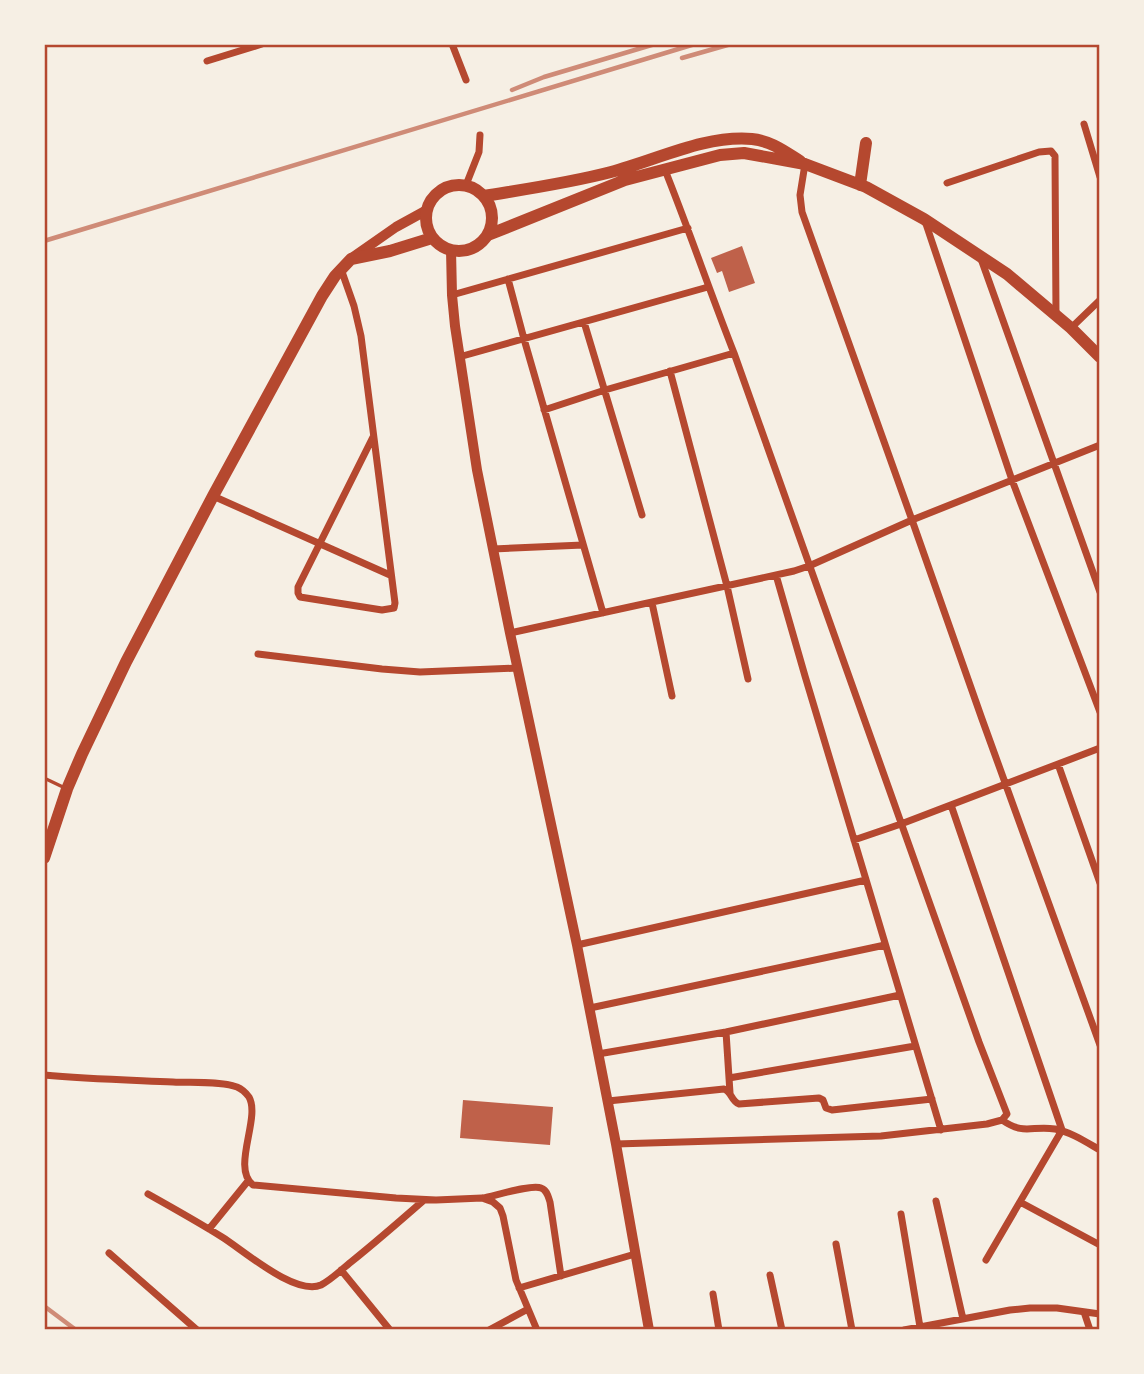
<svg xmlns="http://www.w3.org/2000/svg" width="1144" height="1374" font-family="'DM Sans',sans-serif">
	<rect width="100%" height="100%" fill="#f6efe4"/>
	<!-- building -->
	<path fill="#bf614a" d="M742 246 755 283 729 292 722 271 717 273 711 258Z
		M463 1100 553 1107 550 1145 460 1138Z"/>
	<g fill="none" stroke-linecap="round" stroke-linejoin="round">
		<!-- service -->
		<path stroke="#b5482f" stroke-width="3.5" d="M44 778 65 788"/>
		<!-- minor -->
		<path stroke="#b5482f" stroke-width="7" d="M452 44 466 80
			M207 61 262 44
			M1084 124 1100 177
			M805 164 800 195 802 212 912 520 982 719 1100 1045
			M947 183 1039 152 1051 151 1055 156 1056 314
			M466 185 479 152 480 135
			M925 221 1012 480 1100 712
			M980 256 1100 592
			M341 269 354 306 361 336 395 603 394 608 382 610 300 597 298 593V587L373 437
			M508 279 524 339 603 613
			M452 295 688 228
			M584 322 642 515
			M1071 328 1100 300
			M459 357 708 287
			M670 371 727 586 748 679
			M544 410 605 390 734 353
			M213 496 390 575
			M493 549 583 545
			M776 575 805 676 941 1130
			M652 603 672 696
			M510 633 794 571 809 566 912 520 1100 445
			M258 654 382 669 420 672 518 668
			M1058 764 1100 883
			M951 805 1062 1130 986 1260
			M854 840 901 824 1100 748
			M577 945 866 880
			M590 1008 885 945
			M726 1032 730 1093
			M598 1054 726 1032 900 995
			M44 1075C87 1079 129 1080 173 1082 192 1083 219 1081 237 1087 242 1089 246 1093 249 1097 261 1118 231 1168 253 1185L396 1198 436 1200 482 1198 493 1202 500 1208 503 1216 516 1280 537 1330
			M729 1078 915 1046
			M608 1101 724 1089C732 1092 731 1101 739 1104L819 1098 823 1100 826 1108 832 1110 932 1099
			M1002 1120C1025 1136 1032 1125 1055 1129 1071 1132 1086 1142 1100 1150
			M616 1144 881 1136 987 1124 1002 1120 1007 1114 979 1042 734 353C710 292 689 230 665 170
			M148 1194C173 1208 198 1222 222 1237 243 1250 295 1296 321 1285 331 1280 341 1270 351 1262 376 1242 400 1221 424 1200
			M483 1198C494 1196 532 1184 541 1188 547 1190 548 1196 550 1202L561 1276
			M936 1201 963 1319
			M1020 1202 1100 1245
			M901 1214 920 1327
			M209 1229 248 1181
			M836 1244 852 1330
			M109 1253 197 1330
			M341 1270 390 1330
			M770 1275 782 1330
			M519 1288 635 1254
			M713 1294 719 1330
			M1084 1312 1090 1330
			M489 1330 528 1309
			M904 1330 1010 1310 1030 1308H1057L1100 1314"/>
		<!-- secondary -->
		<path stroke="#b5482f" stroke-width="10" d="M451 250 452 295 455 326 477 470 510 633 577 945 616 1144 649 1330"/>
		<!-- primary -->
		<path stroke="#b5482f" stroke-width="10" d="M353 257 396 227 427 210"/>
		<!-- trunk -->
		<path stroke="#b5482f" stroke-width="12" d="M860 185 866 143
			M426 218a33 33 0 1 1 66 0a33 33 0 1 1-66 0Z
			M484 196C526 189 569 183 611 172 657 160 704 135 752 139 771 141 784 151 800 161
			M488 235 625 180 720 155 744 153 805 164 866 187 924 219 1007 274 1071 328 1100 357
			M44 858 67 789 82 754 126 662 213 496 322 296 335 276 351 259 390 251 432 238"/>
		<!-- rail -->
		<path stroke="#cf8b77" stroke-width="4.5" d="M682 58 731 44
			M512 90 544 77 655 44
			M44 241 695 44
			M44 1306 76 1330"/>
	</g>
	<!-- border -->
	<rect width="1144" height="1374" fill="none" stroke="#f6efe4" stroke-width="91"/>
	<rect x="46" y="46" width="1052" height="1282" fill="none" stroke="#b5482f" stroke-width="2.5"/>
</svg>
